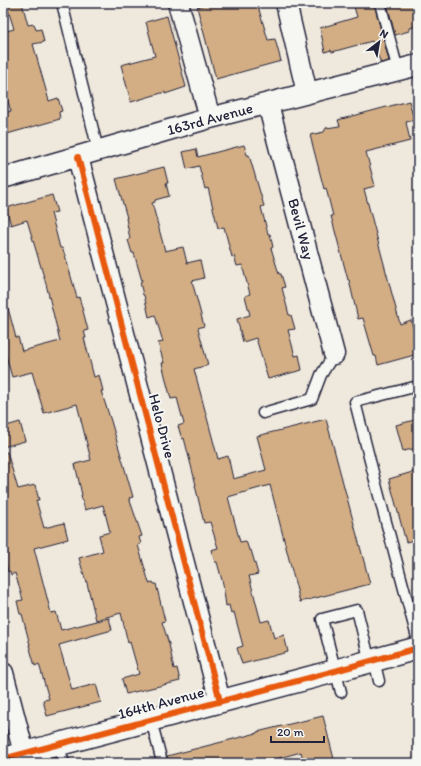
<svg xmlns="http://www.w3.org/2000/svg" width="421" height="766" font-family="Itim,sans-serif">
	<rect width="100%" height="100%" fill="#efe8dc"/>
	<filter id="ink" filterUnits="userSpaceOnUse"><feTurbulence type="fractalNoise" baseFrequency=".025" numOctaves="2"/><feDisplacementMap in="SourceGraphic" scale="8" xChannelSelector="R" yChannelSelector="G"/><feConvolveMatrix kernelMatrix="1 2 1 2 8 2 1 2 1" color-interpolation-filters="sRGB"/></filter>
	<g filter="url(#ink)">
		<!-- building -->
		<path fill="#d3ae85" stroke="#22223b" d="M6 3H22L28 25 34 24 36 30 41 29 44 42 33 44 49 101 58 98 62 111 59 112 60 119 7 134 3 117V113L11 111 3 86V32L14 29Z
			M211 3H257L268 40 275 39 281 61 216 79 197 7Z
			M353 3H374L389 61 381 63 372 41 332 52 331 50 325 52 320 28 357 17Z
			M387 3H418V26L409 28V31L395 35Z
			M167 16 186 87 165 94V92L131 102 121 65 155 56 146 22Z
			M409 101 414 120 406 122 410 141 366 152 375 186 364 189 400 324 411 320 418 345V354L378 365 376 356H374L363 318 358 319 349 280H348L331 216H333L326 188 324 189 310 135 324 132 326 128 340 126 338 120Z
			M244 145 247 155H249L264 206 261 207 268 234H270L273 247 271 248 279 274H281L285 287 282 288 289 315H291L295 329 288 330 295 356 299 355 302 370 268 379 256 338 243 342 237 319 250 315 245 296 250 294 242 265 237 266 234 256 232 257 224 227 218 228 208 188 205 189 199 166 187 169 183 152 196 149 198 157Z
			M164 167 168 183H166L169 196 155 200V202L152 203 165 251 183 247 187 263 200 260 204 278 192 281 204 326 198 328 208 365 194 369 218 459 228 456 233 479 266 470 257 436 326 419 370 584 300 602 270 485 228 497 240 542 246 541 249 550H251L258 574 249 576 261 622 269 620 274 638 284 635 288 652 242 664 237 648 243 646 239 631 234 612 231 613 229 605 226 606 223 584 217 562H215L211 550 218 548 210 522 204 523 195 485H196L184 438 182 439 178 426 184 424 177 398 171 399 167 384 162 363H164L158 343 163 342 155 315 149 317 144 295H143L140 282 142 281 134 253H132L128 240 130 239 126 218H127L116 179Z
			M52 195 57 212 51 213 60 248H62L65 255 77 298 79 297 83 311 88 330 84 331 86 338H84L94 377 99 375 103 391H101L111 421 133 497 129 498 142 536 139 537 141 544 138 545 149 583 153 582 154 584H156L165 621 162 622 169 644 174 669 177 668 180 681 126 694 122 679 139 674 130 642 128 643 121 613 96 620 86 579H85L79 558 103 551 99 535 110 532 103 505 85 510 81 496 82 495 75 464 91 460 77 404 44 413 32 372 12 377 3 345V308H8L16 338 18 337 22 351 60 341 46 284 27 220 11 225 6 208Z
			M418 419V448L403 451 396 425Z
			M20 422 25 441 3 447V427Z
			M3 452H7L18 489 35 485 39 500H36L44 528 64 523 68 539 34 548 51 613 56 612 61 630 109 618 112 630 59 645 72 690 96 684 101 702 47 716 43 700 49 699 39 664 35 666 29 645H30L22 614H20L17 601 23 600 15 573 11 575 10 571 8 572 3 551Z
			M416 471 418 480V539L406 542 389 479Z
			M323 716 335 763H304L301 752 261 763H165L167 760V756L257 733V732Z"/>
		<g fill="none" stroke-linecap="round" stroke-linejoin="round">
			<!-- lane casing -->
			<g stroke="#22223b" stroke-width="13">
				<path id="lane" d="M62 3 98 150
					M380 3 398 70
					M418 386 355 402 378 492 418 641
					M263 413 312 399 321 375 334 354
					M374 660 379 681
					M341 692 322 619 357 610 370 662
					M151 720 161 758
					M58 744 64 763"/>
			</g>
			<!-- street casing -->
			<g stroke="#22223b" stroke-width="23">
				<path id="street" d="M178 3 210 118
					M286 3 307 93
					M268 104 334 354
					M78 157 220 701
					M3 178 210 118 418 65
					M3 673 24 753"/>
			</g>
			<!-- secondary casing -->
			<g stroke="#22223b" stroke-width="25">
				<path id="secondary" d="M3 759 335 671 418 648"/>
			</g>
			<!-- lane -->
			<use href="#lane" stroke="#f6f6f2" stroke-width="10"/>
			<!-- street -->
			<use href="#street" stroke="#f6f6f2" stroke-width="20"/>
			<!-- secondary -->
			<use href="#secondary" stroke="#f6f6f2" stroke-width="22"/>
			<!-- cycleway casing -->
			<g stroke="#f6f6f2" stroke-width="8">
				<path id="cycleway" d="M78 157 220 701
					M3 759 335 671 418 648"/>
			</g>
			<!-- cycleway -->
			<use href="#cycleway" stroke="#e8590c" stroke-width="6"/>
		</g>
	</g>
	<g text-anchor="middle" stroke-width="4" stroke-linejoin="round" paint-order="stroke">
		<!-- street labels -->
		<g font-size="15" fill="#22223b" stroke="#f6f6f2">
			<text transform="translate(210 119) rotate(-15)" y="5">163rd Avenue</text>
			<text transform="translate(301 229) rotate(75)" y="5">Bevil Way</text>
			<text transform="translate(162 426) rotate(75)" y="5">Helo Drive</text>
			<text transform="translate(161 703) rotate(-15)" y="5">164th Avenue</text>
		</g>
	</g>
	<!-- margin -->
	<rect width="421" height="766" fill="none" stroke="#f6f6f2" stroke-width="16"/>
	<rect x="8" y="8" width="405" height="750" fill="none" stroke="#22223b" stroke-width="1.5" filter="url(#ink)"/>
	<!-- north arrow -->
	<g transform="translate(379 42) rotate(31)" stroke="#f6f6f2" stroke-width="3" paint-order="stroke">
	<path d="M0-3L7 15L0 10L-7 15Z" fill="#22223b"/>
	<text y="-6" font-size="11" font-weight="bold" text-anchor="middle" fill="#22223b">N</text>
	</g>
	<!-- scale -->
	<path d="M271 736v6h53v-6" fill="none" stroke="#22223b" stroke-width="2"/>
	<text x="277" y="736" font-size="12" fill="#22223b" stroke="#f6f6f2" stroke-width="3" paint-order="stroke">20 m</text>
</svg>
